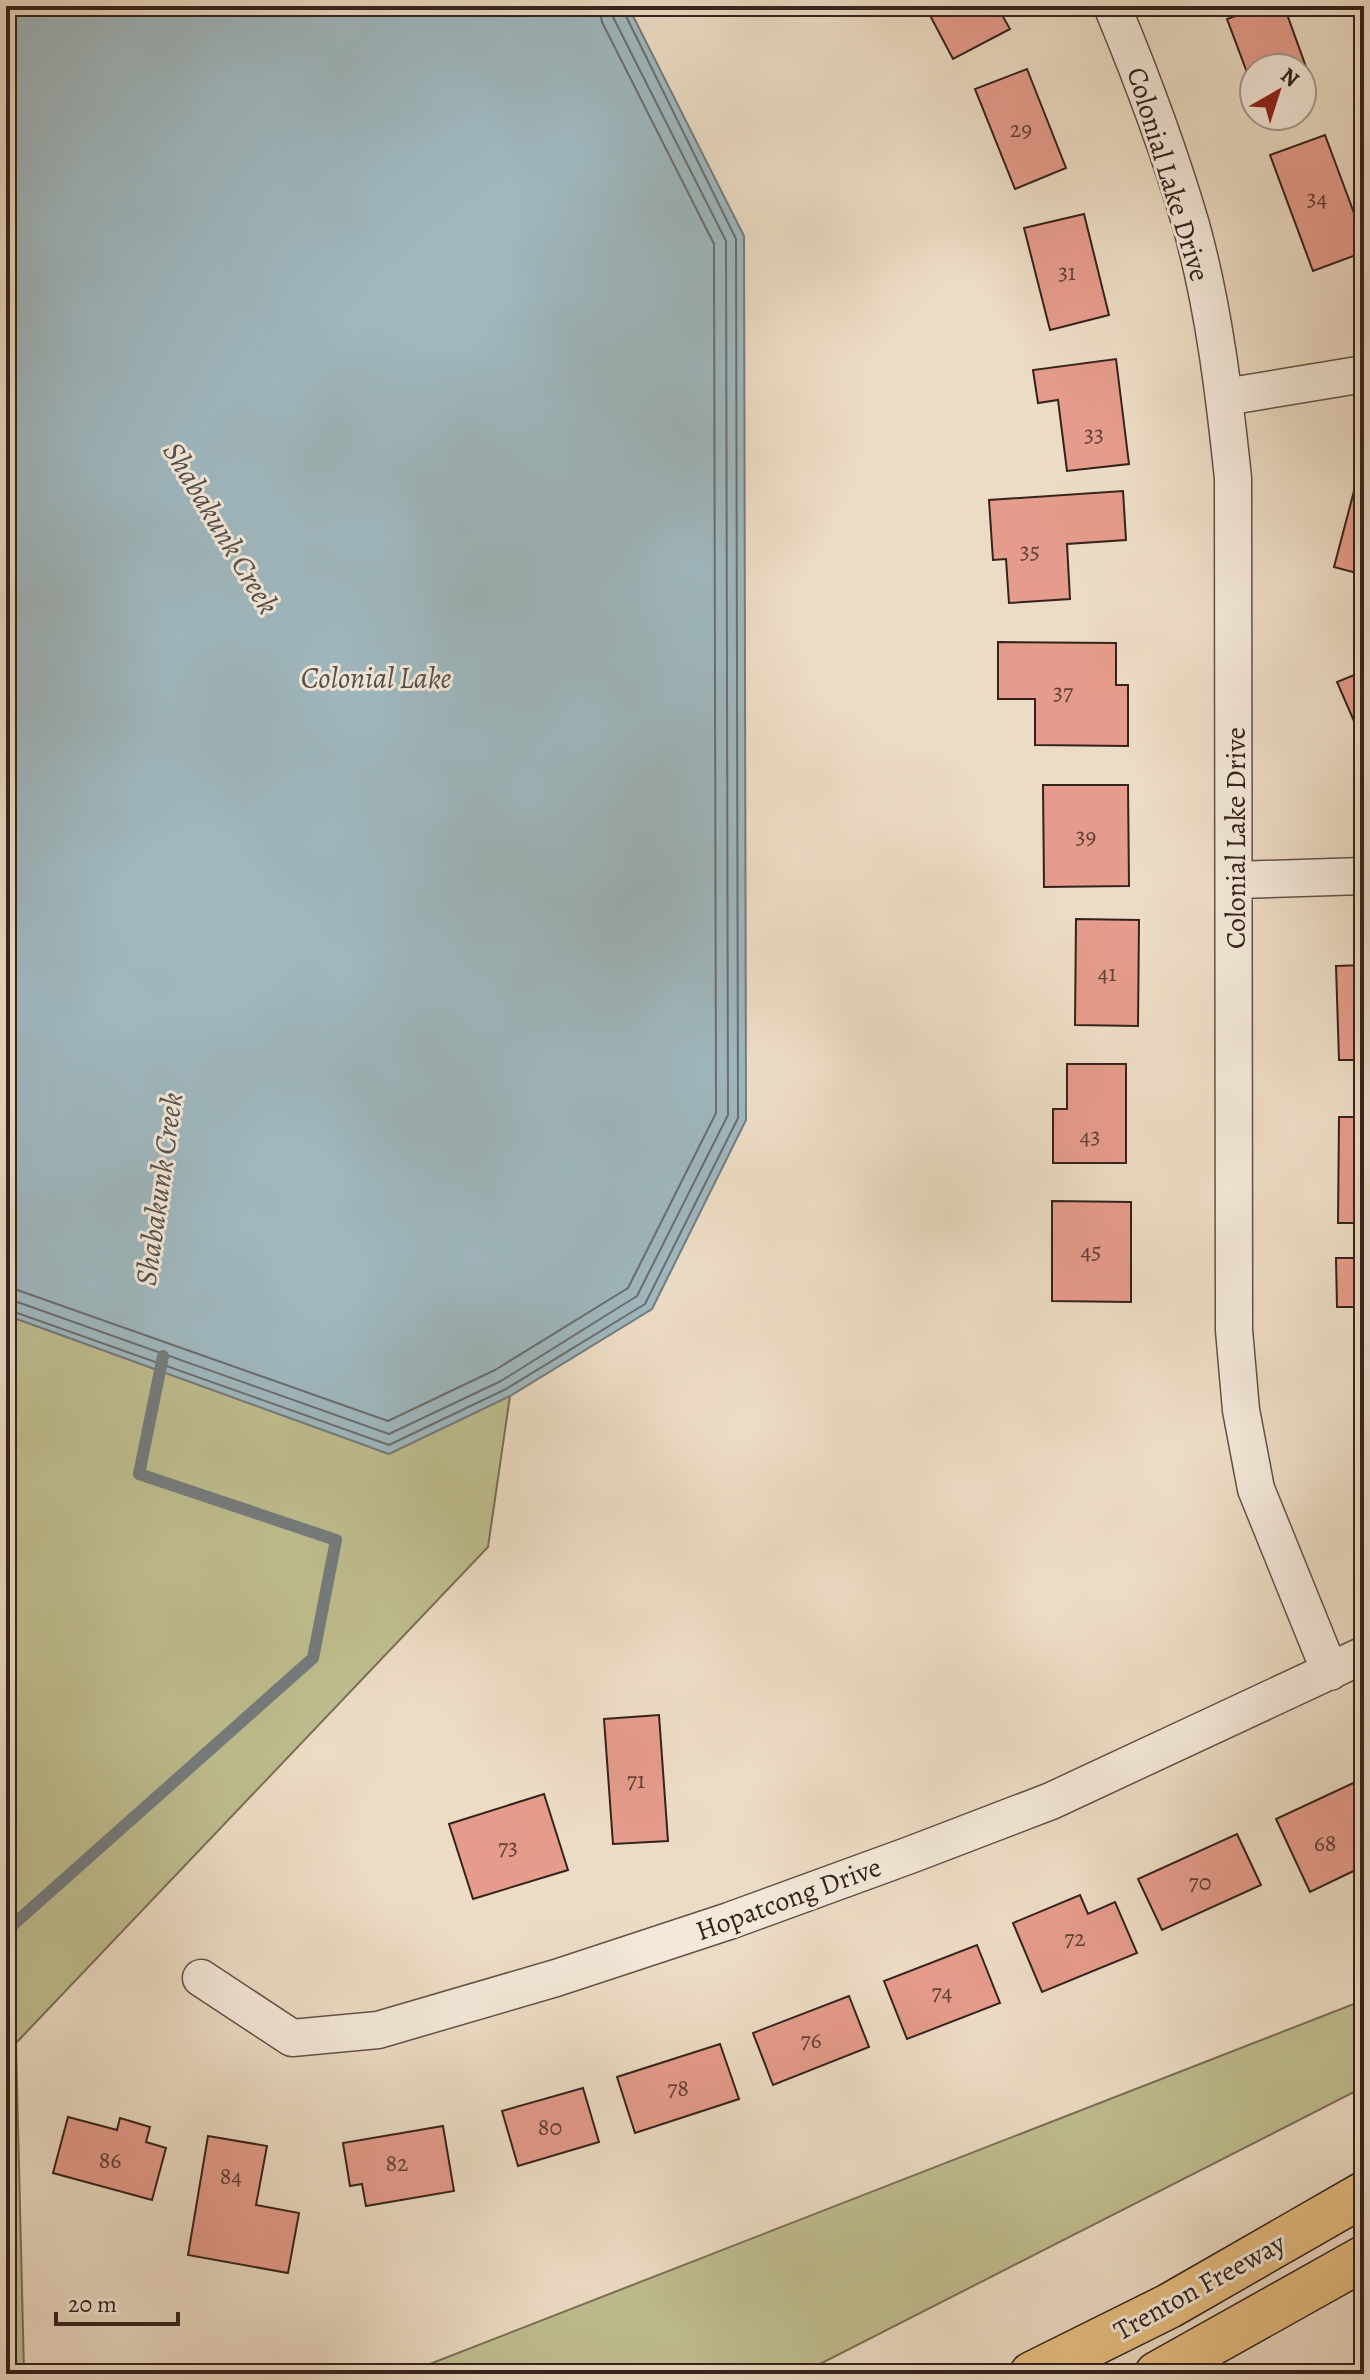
<svg xmlns="http://www.w3.org/2000/svg" width="1370" height="2380" font-family="Alegreya,serif">
	<rect width="100%" height="100%" fill="#eddcc5"/>
	<filter id="stains"><feTurbulence type="fractalNoise" baseFrequency=".0025" numOctaves="4"/><feColorMatrix values="0 0 0 0 .2 0 0 0 0 .09 0 0 0 0 .02 0 0 0 .5 -.17"/></filter>
	<radialGradient id="worn" r=".72"><stop offset=".6" stop-color="#630" stop-opacity="0"/><stop offset="1" stop-color="#630" stop-opacity=".3"/></radialGradient>
	<!-- green -->
	<path fill="#bfbe90" stroke="#7a7056" stroke-width="2" d="M6 1315 389 1454 510 1396 488 1547 16 2043 24 2372 31 2374H6Z
		M1364 2000V2087L814 2367 795 2374H404Z"/>
	<!-- water -->
	<path fill="#9fb8c0" stroke="#747c7e" stroke-width="2" d="M6 6H628L744 236 746 1120 652 1309 510 1396 389 1454 6 1315Z"/>
	<g fill="none" stroke-linecap="round" stroke-linejoin="round">
		<!-- shore -->
		<path stroke="#6a6e6e" stroke-width="2" d="M6 1286 388 1421 495 1370 628 1288 716 1113 714 244 602 22 599 6
			M6 1298 389 1434 501 1381 637 1296 728 1115 726 241 613 17 611 6
			M6 1309 389 1445 506 1389 645 1304 738 1118 736 239 621 6"/>
		<!-- stream -->
		<path stroke="#747c7e" stroke-width="12" d="M6 1931 313 1658 336 1540 139 1474 163 1356"/>
	</g>
	<!-- building -->
	<path fill="#e69c8c" stroke="#34231c" stroke-width="2" d="M925 6H997L1010 29 953 59Z
		M1263 6H1284L1314 89 1302 94V68H1254V91L1227 19Z
		M1027 69 1066 168 1015 189 975 89Z
		M1325 135 1364 240V252L1313 271 1270 155Z
		M1084 214 1109 315 1050 330 1024 228Z
		M1116 359 1129 464 1067 471 1058 400 1038 403 1033 370Z
		M1359 472 1364 473V575L1334 567Z
		M1123 491 1126 540 1067 544 1070 599 1009 603 1006 559 993 560 989 500Z
		M998 642 1116 643V685H1128V746L1035 745V699H998Z
		M1364 671V744L1337 682Z
		M1043 785H1128L1129 886 1044 887Z
		M1076 919 1139 920 1138 1026 1075 1025Z
		M1364 965V1060H1339L1336 966Z
		M1067 1064H1126V1163H1053V1109H1067Z
		M1339 1117H1364V1223H1338Z
		M1052 1201 1131 1202V1302L1052 1301Z
		M1336 1258H1364V1307H1337Z
		M659 1715 668 1841 613 1844 604 1719Z
		M1364 1778V1866L1310 1892 1276 1819Z
		M544 1794 568 1870 473 1899 449 1824Z
		M1237 1834 1261 1885 1162 1930 1138 1879Z
		M1080 1895 1088 1914 1115 1902 1137 1953 1042 1992 1013 1923Z
		M977 1945 1000 2003 907 2039 884 1981Z
		M849 1996 869 2047 773 2085 753 2033Z
		M720 2044 739 2099 635 2133 617 2077Z
		M583 2088 599 2142 518 2166 502 2111Z
		M68 2117 117 2130 120 2118 150 2127 146 2142 166 2148 152 2200 53 2173Z
		M443 2126 454 2191 366 2206 362 2184 350 2186 343 2143Z
		M208 2136 267 2146 256 2205 299 2213 288 2273 188 2255Z"/>
	<g fill="none" stroke-linecap="round" stroke-linejoin="round">
		<!-- minor casing -->
		<g stroke="#625146" stroke-width="39">
			<path id="minor" d="M1112 6C1142 78 1169 150 1191 225 1214 308 1224 393 1233 478L1234 1330 1241 1410 1256 1489 1330 1672
				M1225 397 1364 374
				M1236 880 1364 876
				M201 1978 292 2038 378 2030 556 1978 729 1921 910 1855 1051 1801 1364 1655"/>
		</g>
		<!-- motorway casing -->
		<g stroke="#34231c" stroke-width="47">
			<path id="motorway" d="M1032 2374 1169 2306 1364 2194
				M1157 2374 1364 2258"/>
		</g>
		<!-- minor -->
		<use href="#minor" stroke="#f3e8d9" stroke-width="36"/>
		<!-- motorway -->
		<use href="#motorway" stroke="#e6be82" stroke-width="44"/>
	</g>
	<g text-anchor="middle" stroke-width="6" stroke-linejoin="round" paint-order="stroke">
		<!-- number labels -->
		<g font-size="24" fill="#604138">
			<text x="1021" y="137">29</text>
			<text x="1317" y="206">34</text>
			<text x="1067" y="280">31</text>
			<text x="1094" y="442">33</text>
			<text x="1030" y="559">35</text>
			<text x="1063" y="700">37</text>
			<text x="1086" y="844">39</text>
			<text x="1107" y="981">41</text>
			<text x="1090" y="1144">43</text>
			<text x="1091" y="1259">45</text>
			<text x="636" y="1788">71</text>
			<text x="1325" y="1851">68</text>
			<text x="508" y="1855">73</text>
			<text x="1200" y="1890">70</text>
			<text x="1075" y="1946">72</text>
			<text x="942" y="2000">74</text>
			<text x="811" y="2048">76</text>
			<text x="678" y="2096">78</text>
			<text x="550" y="2135">80</text>
			<text x="110" y="2168">86</text>
			<text x="397" y="2171">82</text>
			<text x="231" y="2184">84</text>
		</g>
		<!-- street labels -->
		<g font-size="28" fill="#34231c" stroke="#f3e8d9">
			<text transform="translate(1169 174) rotate(73)" y="10">Colonial Lake Drive</text>
			<text transform="translate(1235 838) rotate(-90)" y="10">Colonial Lake Drive</text>
			<text transform="translate(788 1898) rotate(-20)" y="10">Hopatcong Drive</text>
			<text transform="translate(1199 2286) rotate(-29)" y="10">Trenton Freeway</text>
		</g>
		<!-- water labels -->
		<g font-size="30" font-style="italic" fill="#54504d" stroke="#f3e8d9">
			<text transform="translate(221 528) rotate(59)" y="10">Shabakunk Creek</text>
			<text x="376" y="688">Colonial Lake</text>
			<text transform="translate(159 1189) rotate(-82)" y="10">Shabakunk Creek</text>
		</g>
	</g>
	<!-- margin -->
	<rect width="1370" height="2380" fill="none" stroke="#eddcc5" stroke-width="32"/>
	<rect x="8" y="8" width="1354" height="2364" fill="none" stroke="#34231c" stroke-width="4"/>
	<rect x="16" y="16" width="1338" height="2348" fill="none" stroke="#34231c" stroke-width="2"/>
	<!-- north arrow -->
	<g transform="translate(1278 92) rotate(39)"><circle r="38" fill="#f3e8d9" stroke="#a7998d" stroke-width="2"/>
	<path d="M0-6L14 30L0 20L-14 30Z" fill="#8f2418"/>
	<text y="-12" font-size="22" font-weight="bold" text-anchor="middle" fill="#34231c">N</text>
	</g>
	<!-- scale -->
	<path d="M56 2312v12h122v-12" fill="none" stroke="#34231c" stroke-width="4"/>
	<text x="68" y="2312" font-size="24" fill="#34231c" stroke="#f3e8d9" stroke-width="6" paint-order="stroke">20 m</text>
	<rect width="100%" height="100%" filter="url(#stains)"/>
	<rect width="100%" height="100%" fill="url(#worn)"/>
</svg>
